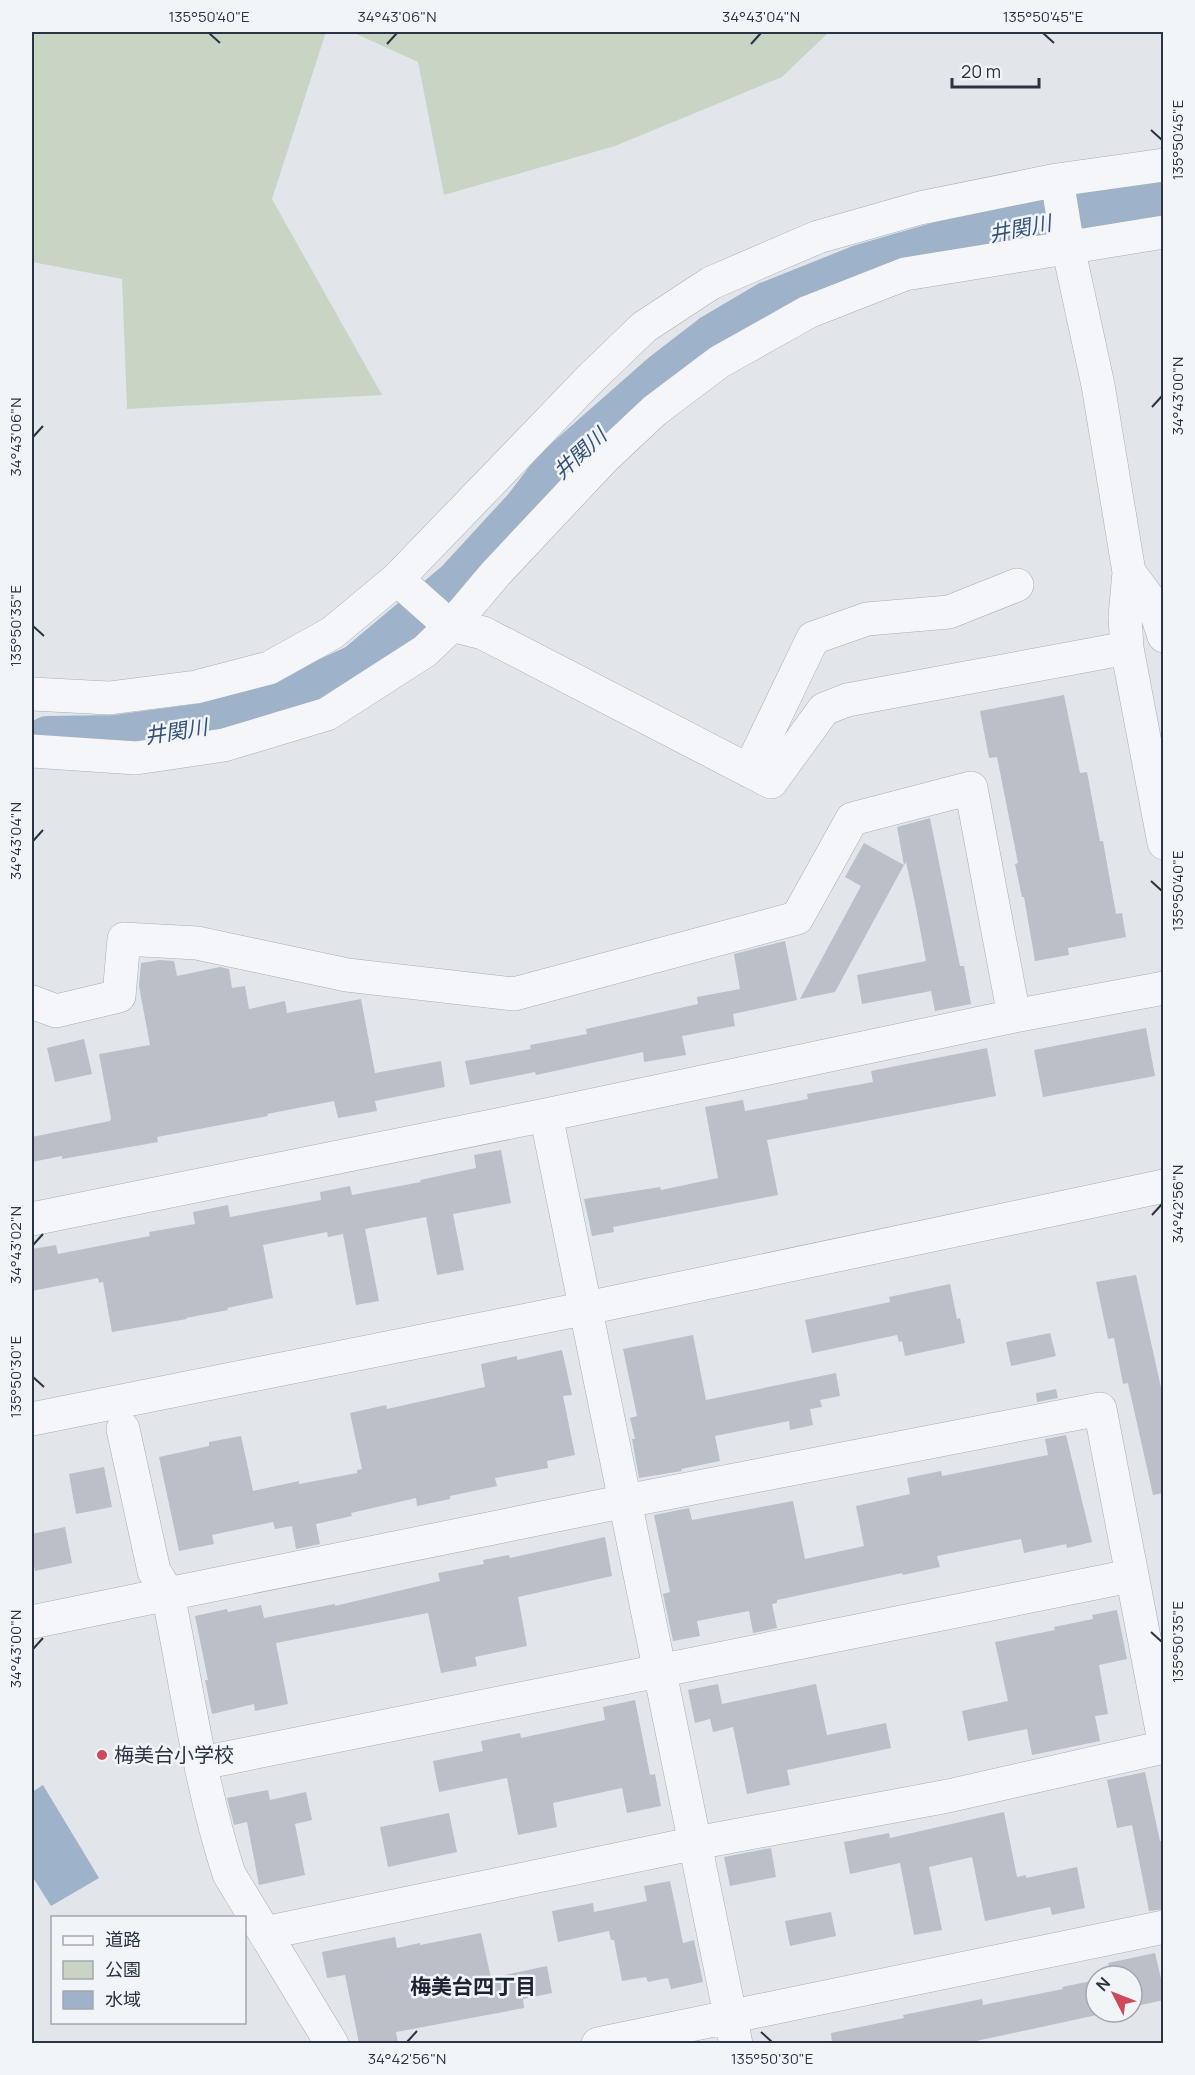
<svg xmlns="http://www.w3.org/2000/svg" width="1195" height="2075" font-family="Manrope,'Noto Sans JP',sans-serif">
	<rect width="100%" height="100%" fill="#e2e6eb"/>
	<!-- green -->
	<path fill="#c8d5c4" d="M32 32H326L272 199 382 395 127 409 122 279 32 262Z
		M352 32H829L782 77 615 146 444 195 418 62Z"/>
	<!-- water -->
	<path fill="#9eb3ca" d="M43 1785 99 1878 51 1906 32 1876V1792Z"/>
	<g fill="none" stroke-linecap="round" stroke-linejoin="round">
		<!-- river -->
		<path stroke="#9eb3ca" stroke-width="52" d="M48 742 115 741 204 729 267 712 360 669 459 586 529 510 557 473 666 377 714 340 770 307 863 270 970 239 1164 200"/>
	</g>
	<!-- building -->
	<path fill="#babfc8" d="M1064 695 1080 773 1087 772 1100 841H1103L1116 914 1122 913 1126 937 1068 948 1069 955 1035 961 1024 897H1022L1015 864 1018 863 997 757 989 758 980 711Z
		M930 818 960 966H964L971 1004 935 1011 931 991 862 1004 857 975 926 961 915 903 906 862 904 865 897 827Z
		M864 843 904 865 835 992 800 999 861 886 845 877Z
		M785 941 797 1000 733 1014 735 1026 682 1036 686 1055 644 1062 643 1052 536 1075 535 1072 470 1085 465 1061 531 1049 530 1045 587 1034 586 1029 698 1004 697 997 740 989 734 954Z
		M160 960 174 961 177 976 220 967 229 969 232 988 245 986 249 1009 285 1001 287 1013 361 999 375 1073 441 1061 445 1087 375 1101 377 1111 338 1118 334 1101 267 1114 268 1116 157 1137 158 1142 62 1159V1156L32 1162V1137L110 1121 111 1118 99 1054 150 1045 139 986 141 963Z
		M1146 1028 1155 1076 1043 1097 1034 1050Z
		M84 1039 92 1074 55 1082 47 1048Z
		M987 1048 996 1096 767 1140 778 1195 613 1227 614 1232 592 1236 584 1199 660 1187 661 1190 718 1178 705 1107 743 1100 745 1111 808 1099 807 1094 873 1082 871 1071Z
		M501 1150 511 1203 453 1214 464 1270 437 1275 426 1217 365 1229 379 1301 356 1305 343 1234 328 1237 327 1232 263 1245 273 1298 227 1308 228 1310 186 1318 187 1319 112 1332 103 1282 99 1283 98 1278 32 1291V1249L56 1245 58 1254 150 1236 149 1232 195 1224 193 1212 228 1205 230 1217 321 1200 320 1192 350 1186 352 1195 421 1182 420 1180 476 1168 474 1155Z
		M1136 1275 1164 1401V1493L1153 1495 1128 1383 1123 1384 1114 1338 1108 1339 1096 1282Z
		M950 1284 957 1319 960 1318 965 1343 905 1356 902 1341 899 1342 897 1335 812 1353 805 1320 890 1302 889 1297Z
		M1050 1333 1056 1356 1011 1366 1006 1342Z
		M693 1335 706 1400 836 1373 840 1396 820 1400 822 1407 810 1409 813 1425 790 1430 789 1421 715 1436 720 1461 681 1469 682 1471 639 1478 632 1439H635L630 1418 637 1416 623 1349Z
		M562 1350 572 1395 563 1396 575 1455 547 1461 548 1468 495 1478 497 1486 450 1496V1499L417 1506 416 1498 351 1513 352 1516 316 1524 320 1544 296 1549 292 1526 275 1529 273 1522 212 1535 214 1544 179 1551 159 1457 209 1446V1442L241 1436 253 1491 299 1481V1484L357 1473V1470L362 1469 350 1413 386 1405 387 1409 485 1387 481 1364 517 1356V1360Z
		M1056 1389 1058 1398 1037 1402 1036 1393Z
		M1066 1435 1092 1542 1067 1548 1066 1544 1024 1553 1021 1539 937 1556 940 1567 903 1575 902 1573 777 1600V1603L772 1604 777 1628 753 1633 749 1611 697 1621 700 1636 673 1641 663 1594 670 1592 654 1515 689 1508 692 1520 793 1501 805 1559 864 1546 856 1506 910 1494 907 1478 941 1471 942 1476 1048 1455 1045 1439Z
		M104 1467 112 1507 76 1514 69 1474Z
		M65 1527 72 1563 35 1571 32 1555V1534Z
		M605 1537 612 1576 518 1597 527 1646 475 1657 477 1666 441 1673 428 1613 276 1643 288 1704 255 1711 254 1704 212 1714 205 1680H208L195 1616 227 1609 228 1612 261 1605 264 1618 335 1604V1606L440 1581 438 1573 484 1564 483 1560 509 1555 510 1558Z
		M1117 1610 1127 1659 1099 1665 1108 1714 1095 1716 1100 1741 1032 1755 1027 1729 968 1741 962 1711 1008 1701 995 1642 1055 1630 1054 1627 1093 1619 1092 1615Z
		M718 1684 722 1704 816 1684 827 1735 886 1723 891 1748 787 1770 790 1785 747 1794 733 1727 713 1732 710 1719 695 1723 688 1690Z
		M635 1700 650 1775 655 1774 661 1806 627 1813 622 1788 553 1803 557 1827 518 1835 507 1778 439 1792 433 1761 483 1751 481 1741 520 1733 521 1738 605 1720 603 1707Z
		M1145 1772 1160 1841H1164V1909L1149 1911 1132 1825 1117 1828 1107 1780Z
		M268 1790 270 1800 306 1792 312 1820 295 1824 305 1875 259 1885 247 1822 234 1825 227 1798Z
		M1004 1812 1017 1877 1026 1875V1878L1077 1867 1085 1908 1052 1915 1050 1907 985 1921 972 1857 929 1867 942 1930 914 1935 900 1863 850 1874 844 1842 889 1833 890 1838Z
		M449 1813 457 1852 388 1867 380 1827Z
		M771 1848 776 1877 730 1886 724 1857Z
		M670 1881 683 1943 694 1940 703 1982 671 1989 668 1978 648 1982 646 1977 622 1981 614 1940H611L609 1931 558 1942 552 1911 593 1903 594 1912 647 1901 644 1886Z
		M831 1912 836 1936 790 1946 785 1921Z
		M481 1933 491 1978 547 1966 552 1993 523 1999 524 2008 396 2032 398 2043H359L345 1975 327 1978 322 1952 395 1937 397 1948 420 1943V1945Z
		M1155 1953 1164 1991V2000L1132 2007V1976H1111L1108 1963Z
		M1096 1980V2012L1106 2013 967 2043H832L831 2033 904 2018 903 2015 982 1999 983 2005 1063 1989 1062 1987Z"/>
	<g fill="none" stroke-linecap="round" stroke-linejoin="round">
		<!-- minor casing -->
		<g stroke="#a7adb5" stroke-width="34">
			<path id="minor" d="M1057 180 1068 247 1098 385 1129 572 1125 617 1127 648 1164 843
				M1129 572 1154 606 1164 636
				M397 579 442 619 452 625 483 633 771 782 824 709 847 700 1127 648
				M32 694 109 698 196 687 269 668 332 633 397 579 590 379 644 327 711 283 818 237 920 208 1057 180 1164 165
				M32 751 136 758 224 745 327 714 425 651 452 625 496 573 604 458 654 411 719 362 808 312 905 274 1164 232
				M749 771 813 638 867 619 949 612 1017 585
				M32 1002 56 1011 119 996 124 939 197 943 347 975 514 994 797 918 852 819 971 788 1014 1016
				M546 1115 736 2044
				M32 1219 546 1115 1014 1016 1164 988
				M32 1419 587 1308 1164 1186
				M123 1429 154 1571 168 1594 626 1501 1100 1409 1164 1741
				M32 1622 168 1594C187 1687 200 1785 229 1874L332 2044
				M202 1763 1130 1576
				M265 1933 696 1843 948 1796 1164 1747
				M598 2044 1164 1927"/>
		</g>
		<!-- minor -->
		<use href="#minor" stroke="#f5f6f9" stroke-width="33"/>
	</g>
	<!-- ticks -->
	<path fill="none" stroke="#2a3343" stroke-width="2" d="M209 33 220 43M1043 33 1054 43M387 44 397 33M751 44 761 33M1151 130 1162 140M1152 407 1162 396M33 437 43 426M33 626 44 636M33 841 43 830M1151 881 1162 891M1152 1215 1162 1204M33 1245 43 1234M33 1377 44 1387M1151 1632 1162 1642M33 1649 43 1638M761 2032 772 2042M407 2042 417 2031"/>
	<!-- markers -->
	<circle fill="#cf495b" stroke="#f2f5f8" stroke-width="2" cx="102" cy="1755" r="6"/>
	<g text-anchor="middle" stroke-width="5" stroke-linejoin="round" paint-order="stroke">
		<!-- poi labels -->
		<g font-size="20" fill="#2a3343" stroke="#f2f5f8" text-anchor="start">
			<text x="114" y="1762">梅美台小学校</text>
		</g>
		<!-- water labels -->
		<g font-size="21" font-style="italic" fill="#345177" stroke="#f2f5f8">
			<text transform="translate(1020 229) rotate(-11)" y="7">井関川</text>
			<text transform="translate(580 454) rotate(-43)" y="7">井関川</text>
			<text transform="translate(176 732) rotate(-9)" y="7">井関川</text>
		</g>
		<!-- neighbourhood labels -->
		<g font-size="21" font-weight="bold" fill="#1c2434" stroke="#f2f5f8">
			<text x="473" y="1994">梅美台四丁目</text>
		</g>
	</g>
	<!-- border -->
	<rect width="1195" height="2075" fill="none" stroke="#f2f5f8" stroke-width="66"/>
	<!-- legend -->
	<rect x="51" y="1916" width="195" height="108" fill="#f2f5f8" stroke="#a2a7b0" stroke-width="1.5"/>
	<rect x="63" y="1936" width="30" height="9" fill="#f5f6f9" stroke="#a2a7b0" stroke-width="1.5"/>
	<text x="105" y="1946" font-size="18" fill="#2a3343">道路</text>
	<rect x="63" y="1961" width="30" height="18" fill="#c8d5c4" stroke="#a2a7b0" stroke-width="1.5"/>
	<text x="105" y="1976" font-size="18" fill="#2a3343">公園</text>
	<rect x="63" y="1991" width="30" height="18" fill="#9eb3ca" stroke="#a2a7b0" stroke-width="1.5"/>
	<text x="105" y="2006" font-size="18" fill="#2a3343">水域</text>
	<!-- north arrow -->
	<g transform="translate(1114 1994) rotate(312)"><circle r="28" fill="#f2f5f8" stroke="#a2a7b0" stroke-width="1.5"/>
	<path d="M0-4.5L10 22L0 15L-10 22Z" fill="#cf495b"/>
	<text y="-9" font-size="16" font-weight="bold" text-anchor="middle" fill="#2a3343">N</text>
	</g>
	<!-- scale -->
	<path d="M952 78v9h87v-9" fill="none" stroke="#2a3343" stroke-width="3"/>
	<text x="961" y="78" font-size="18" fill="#2a3343" stroke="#f2f5f8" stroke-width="4.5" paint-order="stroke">20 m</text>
	<rect x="33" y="33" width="1129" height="2009" fill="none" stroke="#2a3343" stroke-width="2"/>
	<g font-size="15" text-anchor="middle" fill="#2a3343">
		<text x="209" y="22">135°50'40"E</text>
		<text x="397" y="22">34°43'06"N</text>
		<text x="761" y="22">34°43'04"N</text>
		<text x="1043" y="22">135°50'45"E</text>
		<text transform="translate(1178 140) rotate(-90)" y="5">135°50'45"E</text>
		<text transform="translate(1178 396) rotate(-90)" y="5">34°43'00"N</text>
		<text transform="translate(16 437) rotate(-90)" y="5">34°43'06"N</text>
		<text transform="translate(16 626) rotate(-90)" y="5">135°50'35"E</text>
		<text transform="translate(16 841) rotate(-90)" y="5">34°43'04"N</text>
		<text transform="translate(1178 891) rotate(-90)" y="5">135°50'40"E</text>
		<text transform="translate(1178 1204) rotate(-90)" y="5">34°42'56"N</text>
		<text transform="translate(16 1245) rotate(-90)" y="5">34°43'02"N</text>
		<text transform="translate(16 1377) rotate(-90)" y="5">135°50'30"E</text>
		<text transform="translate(1178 1642) rotate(-90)" y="5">135°50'35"E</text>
		<text transform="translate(16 1649) rotate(-90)" y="5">34°43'00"N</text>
		<text x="407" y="2064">34°42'56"N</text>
		<text x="772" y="2064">135°50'30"E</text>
	</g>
</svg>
